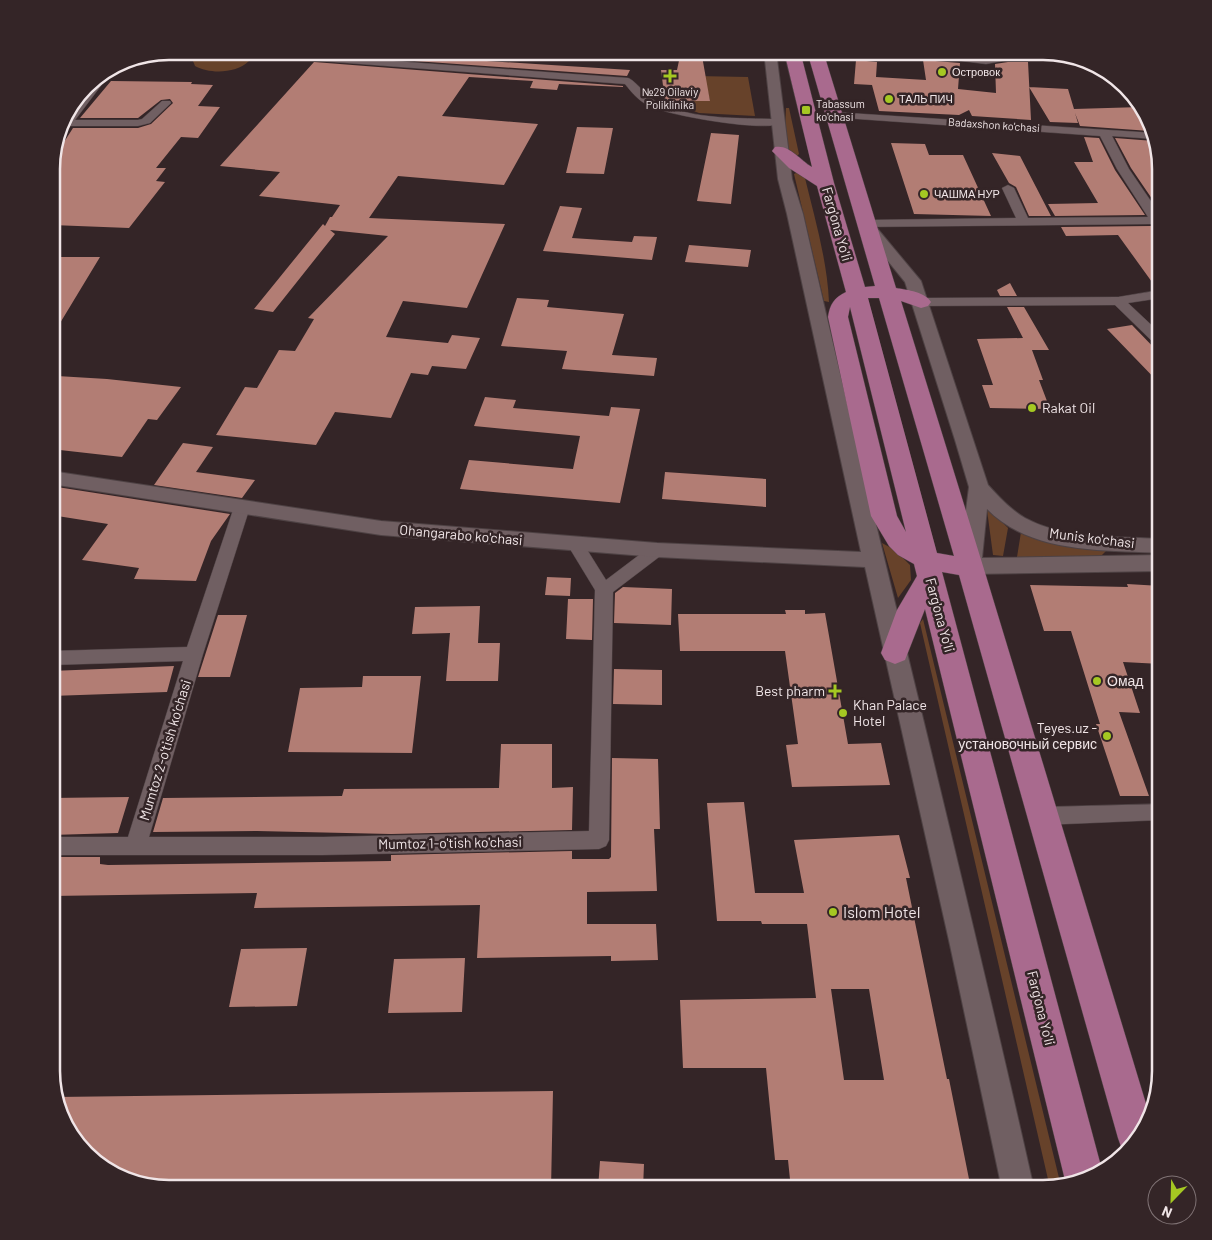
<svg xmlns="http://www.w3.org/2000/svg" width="1212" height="1240" font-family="Barlow,sans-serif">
	<rect width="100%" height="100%" fill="#342527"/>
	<!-- green -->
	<path fill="#67422a" d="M201 51H256C253 54 251 59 249 61 236 74 209 74 195 66L193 61Z
		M696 76 748 77 755 116 699 113 665 101H710L708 92Z
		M786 108H789L799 154 797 156 789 154 785 128Z
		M798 172 804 174C814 216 827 258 829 302L824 301 794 174Z
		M987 510H990L1008 528 1003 556 993 555Z
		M1021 532 1108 549 1100 557H1017Z
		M882 543 895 550 910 565 911 580 898 598Z
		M923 619 1061 1186 1050 1188 922 632 920 623Z"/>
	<!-- building -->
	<path fill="#b27d74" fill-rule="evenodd" d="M386 51H409V56L630 70 627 76 386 59Z
		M680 56H702L710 101H665L661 70H677Z
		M856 60 877 62 876 77 926 80 923 60 960 63 958 89 996 93 995 64 1008 62H1028L1031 120 972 116 969 110 959 115 879 111 872 85 854 84Z
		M314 62 623 86V87L559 84 557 90 530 88 533 81 469 77 442 116 538 124 504 185 398 176 369 218 505 224 467 308 403 301 386 337 448 343 452 335 480 338 466 369 432 366 428 375 411 373 391 418 335 412 316 445 216 435 245 387 257 388 279 350 295 351 314 319 308 318 388 236 330 230 335 234 273 312 254 309 323 224 325 226 330 217H332L340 205 259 196 280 172 220 166Z
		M111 81 192 82 191 84 213 85 198 106 220 107 198 138 181 137 156 168H166L156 181 165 182 129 228 52 225V161L73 128H138L151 124 173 103 170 99 161 100 138 118H80Z
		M1029 87 1068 89 1074 109 1141 107 1150 131 1080 126 1075 113 1078 123 1050 122Z
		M577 127 613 128 604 174 566 173Z
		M711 133 739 135 731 204 697 201Z
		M1084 137 1099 138 1115 170 1145 215 1055 216 1048 204 1098 203 1074 162H1093Z
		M1115 138 1154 141 1161 169V212L1131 168Z
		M891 143 925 144 929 155H963L991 216 914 214Z
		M992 153 1020 156 1051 216H1029L1016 187 1009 183Z
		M560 206 582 208 572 238 632 242 634 236 657 237 652 260 543 251Z
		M1151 226 1155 230 1161 231V288L1157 289 1118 235 1066 236 1061 227Z
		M689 245 751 250 748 267 685 262Z
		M52 257H100L51 338V273Z
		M1010 283 1017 296H1000L997 290Z
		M517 298 549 300 547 307 624 314 612 355 657 358 654 376 562 369 567 351 501 346Z
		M1007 307H1024L1049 350H1032L1043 380H1039L1050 409 990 408 982 385H993L977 339 1023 338Z
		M1132 325 1161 355V385L1107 329Z
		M57 376 107 379 181 387 157 420 148 419 122 457 51 449V383Z
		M485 397 516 400 513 408 609 416 611 407 640 409 620 503 460 489 469 460 573 469 580 436 474 426Z
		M183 443 213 447 196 472 255 480 242 498 154 485Z
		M665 472 766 479V507L662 499Z
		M51 486 57 487 230 514 211 541 196 581 134 579 139 568 82 560 108 524 51 515Z
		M547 577 571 578 570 596 545 595Z
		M1127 584 1161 586V664L1123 662 1140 713 1119 712 1149 796H1120L1096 724H1100L1071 631H1044L1030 585 1128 587Z
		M623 587 672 589 671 625 614 623 615 593Z
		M568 599H593L592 640 566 639Z
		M480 606 478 643H500L498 681H446L450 633 412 634 415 607Z
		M785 610H805V614L825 613 848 744 881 743 890 785 792 787 786 745 798 744 785 651H680L678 614H786Z
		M218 615H247L230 677H198Z
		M174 666 167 692 51 696V671Z
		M614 669 662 670V705L613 704Z
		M363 676H421L412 753 288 752 300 688 362 687Z
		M501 744H552V788L573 787 572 830 391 834 257 831 153 832 163 798 342 796 344 789 499 788Z
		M612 758 658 759 660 829H654L657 891 587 892V924H656L658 960 611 961V956L477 958 480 905 254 908 257 893 51 896V857H100V864L108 865 391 861V855L572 851V859H609L611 857Z
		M129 797 118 833 51 835V798Z
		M744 802 755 893H804L794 840 899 835 910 878H906L947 1079H949L971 1189H791L788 1160H775L766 1068H683L680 1000 816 998 807 924H762L761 921H717L707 803ZM831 989H869L884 1080H844Z
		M307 948 297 1006 229 1007 241 949Z
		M465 958 462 1012 388 1013 394 959Z
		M553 1091 551 1189H169L117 1177 80 1148 60 1116 56 1097Z
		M600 1161 644 1164 643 1189H598Z"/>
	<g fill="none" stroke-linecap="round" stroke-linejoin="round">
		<!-- minor casing -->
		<g stroke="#4e4244" stroke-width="1">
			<path id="minor" d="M811 51 937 52 986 58 1008 54 1066 56 1084 61 1008 60 986 64 937 58 815 56 812 55Z
				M284 53 628 78C635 80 647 97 657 102 692 120 739 118 778 119L783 122C771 134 669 115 651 107 640 102 632 93 625 84L281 58V54Z
				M98 80 103 83 75 120H138L142 119 162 101H170L171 103 150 123 138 126H70L63 135 58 136 62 122 94 81Z
				M833 112 1155 133V139L1112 136 1129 169 1161 216V229H1156L1152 224 862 227 860 224 866 220 1016 218 1002 188 1008 185 1014 188 1028 218 1148 217 1117 169 1100 136 829 117 828 115Z
				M1161 290V298L1128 303 1161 334V346L1156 345 1115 305 921 306 914 302 921 298 1118 297Z
				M242 502 248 503 250 507 203 654 149 837H323L589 831 595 590 567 544 569 540 575 538 581 540 606 580 651 546 657 544 663 546 665 550 663 554 613 592 609 840 606 846 599 849 323 855H51V837H128L183 661 51 665V651L187 647 234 507 236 503Z
				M1161 804V820L1042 825 1035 822 1032 816 1035 810 1042 807Z"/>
		</g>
		<!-- tertiary casing -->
		<g stroke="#4e4244" stroke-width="2">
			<path id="tertiary" d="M764 51H776L792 179 803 214C877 540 961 863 1034 1189H1002L950 945 865 567 657 557 381 535 51 484V471L381 521 657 543 861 552 787 214 778 179Z
				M866 219 871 221 921 281 988 485C999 497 1011 510 1025 518 1065 540 1117 536 1161 539V553C1103 550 1031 554 987 509L982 558 1161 555V571L970 574 962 571 959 566 969 487 955 440 905 282 858 224 861 221Z"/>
		</g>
		<!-- primary casing -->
		<g stroke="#4e4244" stroke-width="1">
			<path id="primary" d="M784 51H800L834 183 865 287 875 286 807 51H823L896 288C908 290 925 292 931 302L928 306 921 308 901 301 983 566 1150 1117 1149 1123 1126 1153 1123 1152 1118 1138 959 575 942 572 1102 1170 1081 1182 1067 1185 1065 1180 925 609 905 660 895 664 885 660 881 653 897 610 917 576 914 564 898 555 889 546 871 516 828 317C830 304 834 298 846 292L817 186 789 168 772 151 775 147C789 144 800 160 812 167ZM868 298H879L954 556 937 553ZM850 307 906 532 897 516 848 317Z"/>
		</g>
		<!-- minor -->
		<use href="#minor" fill="#705f62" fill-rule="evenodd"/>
		<!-- tertiary -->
		<use href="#tertiary" fill="#705f62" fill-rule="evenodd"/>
		<!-- primary -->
		<use href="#primary" fill="#a96a8e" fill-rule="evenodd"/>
	</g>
	<!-- markers -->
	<g fill="#a5c822" stroke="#342527" stroke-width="2">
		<circle cx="942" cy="72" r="5"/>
		<path d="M667.5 68.5h5v5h5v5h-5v5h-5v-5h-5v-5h5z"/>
		<circle cx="889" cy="99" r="5"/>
		<rect x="801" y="105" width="10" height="10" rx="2.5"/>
		<circle cx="924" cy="194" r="5"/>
		<circle cx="1032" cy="408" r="5"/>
		<circle cx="1097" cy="681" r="5"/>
		<path d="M832.5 683.5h5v5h5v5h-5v5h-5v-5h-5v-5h5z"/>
		<circle cx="843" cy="713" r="5"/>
		<circle cx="1107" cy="736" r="5"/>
		<circle cx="833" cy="912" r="5"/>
	</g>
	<g text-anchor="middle" stroke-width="5" stroke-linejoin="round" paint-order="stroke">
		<!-- far-poi labels -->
		<g font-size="11" fill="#f0e5e7" stroke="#342527" text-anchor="start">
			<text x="952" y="76">Островок</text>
			<text x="670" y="96" text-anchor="middle">№29 Oilaviy<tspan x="670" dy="13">Poliklinika</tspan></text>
			<text x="899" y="103">ТАЛЬ ПИЧ</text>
			<text x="816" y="108">Tabassum<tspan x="816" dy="13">ko'chasi</tspan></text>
			<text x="934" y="198">ЧАШМА НУР</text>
		</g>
		<!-- far-street labels -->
		<g font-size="11" fill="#f0e5e7" stroke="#342527">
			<text transform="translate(994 125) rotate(4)" y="4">Badaxshon ko'chasi</text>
		</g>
		<!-- street labels -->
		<g font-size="14" fill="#f0e5e7" stroke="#342527">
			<text transform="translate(837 224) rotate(74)" y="5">Farg'ona Yo'li</text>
			<text transform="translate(461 535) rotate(5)" y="5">Ohangarabo ko'chasi</text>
			<text transform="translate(1092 538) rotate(7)" y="5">Munis ko'chasi</text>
			<text transform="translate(940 615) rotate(75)" y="5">Farg'ona Yo'li</text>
			<text transform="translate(165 750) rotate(-73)" y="5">Mumtoz 2-o'tish ko'chasi</text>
			<text transform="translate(450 843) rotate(-1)" y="5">Mumtoz 1-o'tish ko'chasi</text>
			<text transform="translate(1041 1008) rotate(76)" y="5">Farg'ona Yo'li</text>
		</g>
		<!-- poi labels -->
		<g font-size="14" fill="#f0e5e7" stroke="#342527" text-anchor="start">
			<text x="1042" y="413">Rakat Oil</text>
			<text x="1107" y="686">Омад</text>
			<text x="825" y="696" text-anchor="end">Best pharm</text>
			<text x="853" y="710">Khan Palace<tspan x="853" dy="16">Hotel</tspan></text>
			<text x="1097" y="733" text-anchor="end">Teyes.uz -<tspan x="1097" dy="16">установочный сервис</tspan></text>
		</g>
		<!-- near-poi labels -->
		<g font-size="16" fill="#f0e5e7" stroke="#342527" text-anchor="start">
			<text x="843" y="918">Islom Hotel</text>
		</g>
	</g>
	<!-- crop -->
	<path d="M0 0H1212V1240H0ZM169 60H1043A109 109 0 0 1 1152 169V1071A109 109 0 0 1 1043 1180H169A109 109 0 0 1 60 1071V169A109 109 0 0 1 169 60Z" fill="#342527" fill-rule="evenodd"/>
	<path fill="none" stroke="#f0e5e7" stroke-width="2.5" d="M169 60H1043A109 109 0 0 1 1152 169V1071A109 109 0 0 1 1043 1180H169A109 109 0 0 1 60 1071V169A109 109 0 0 1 169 60Z"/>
	<!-- north arrow -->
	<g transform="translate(1172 1200) rotate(203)"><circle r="24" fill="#342527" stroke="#7f7274"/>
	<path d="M0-4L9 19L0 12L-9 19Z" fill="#a5c822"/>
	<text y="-8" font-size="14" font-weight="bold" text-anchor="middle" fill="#f0e5e7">N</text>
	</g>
</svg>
